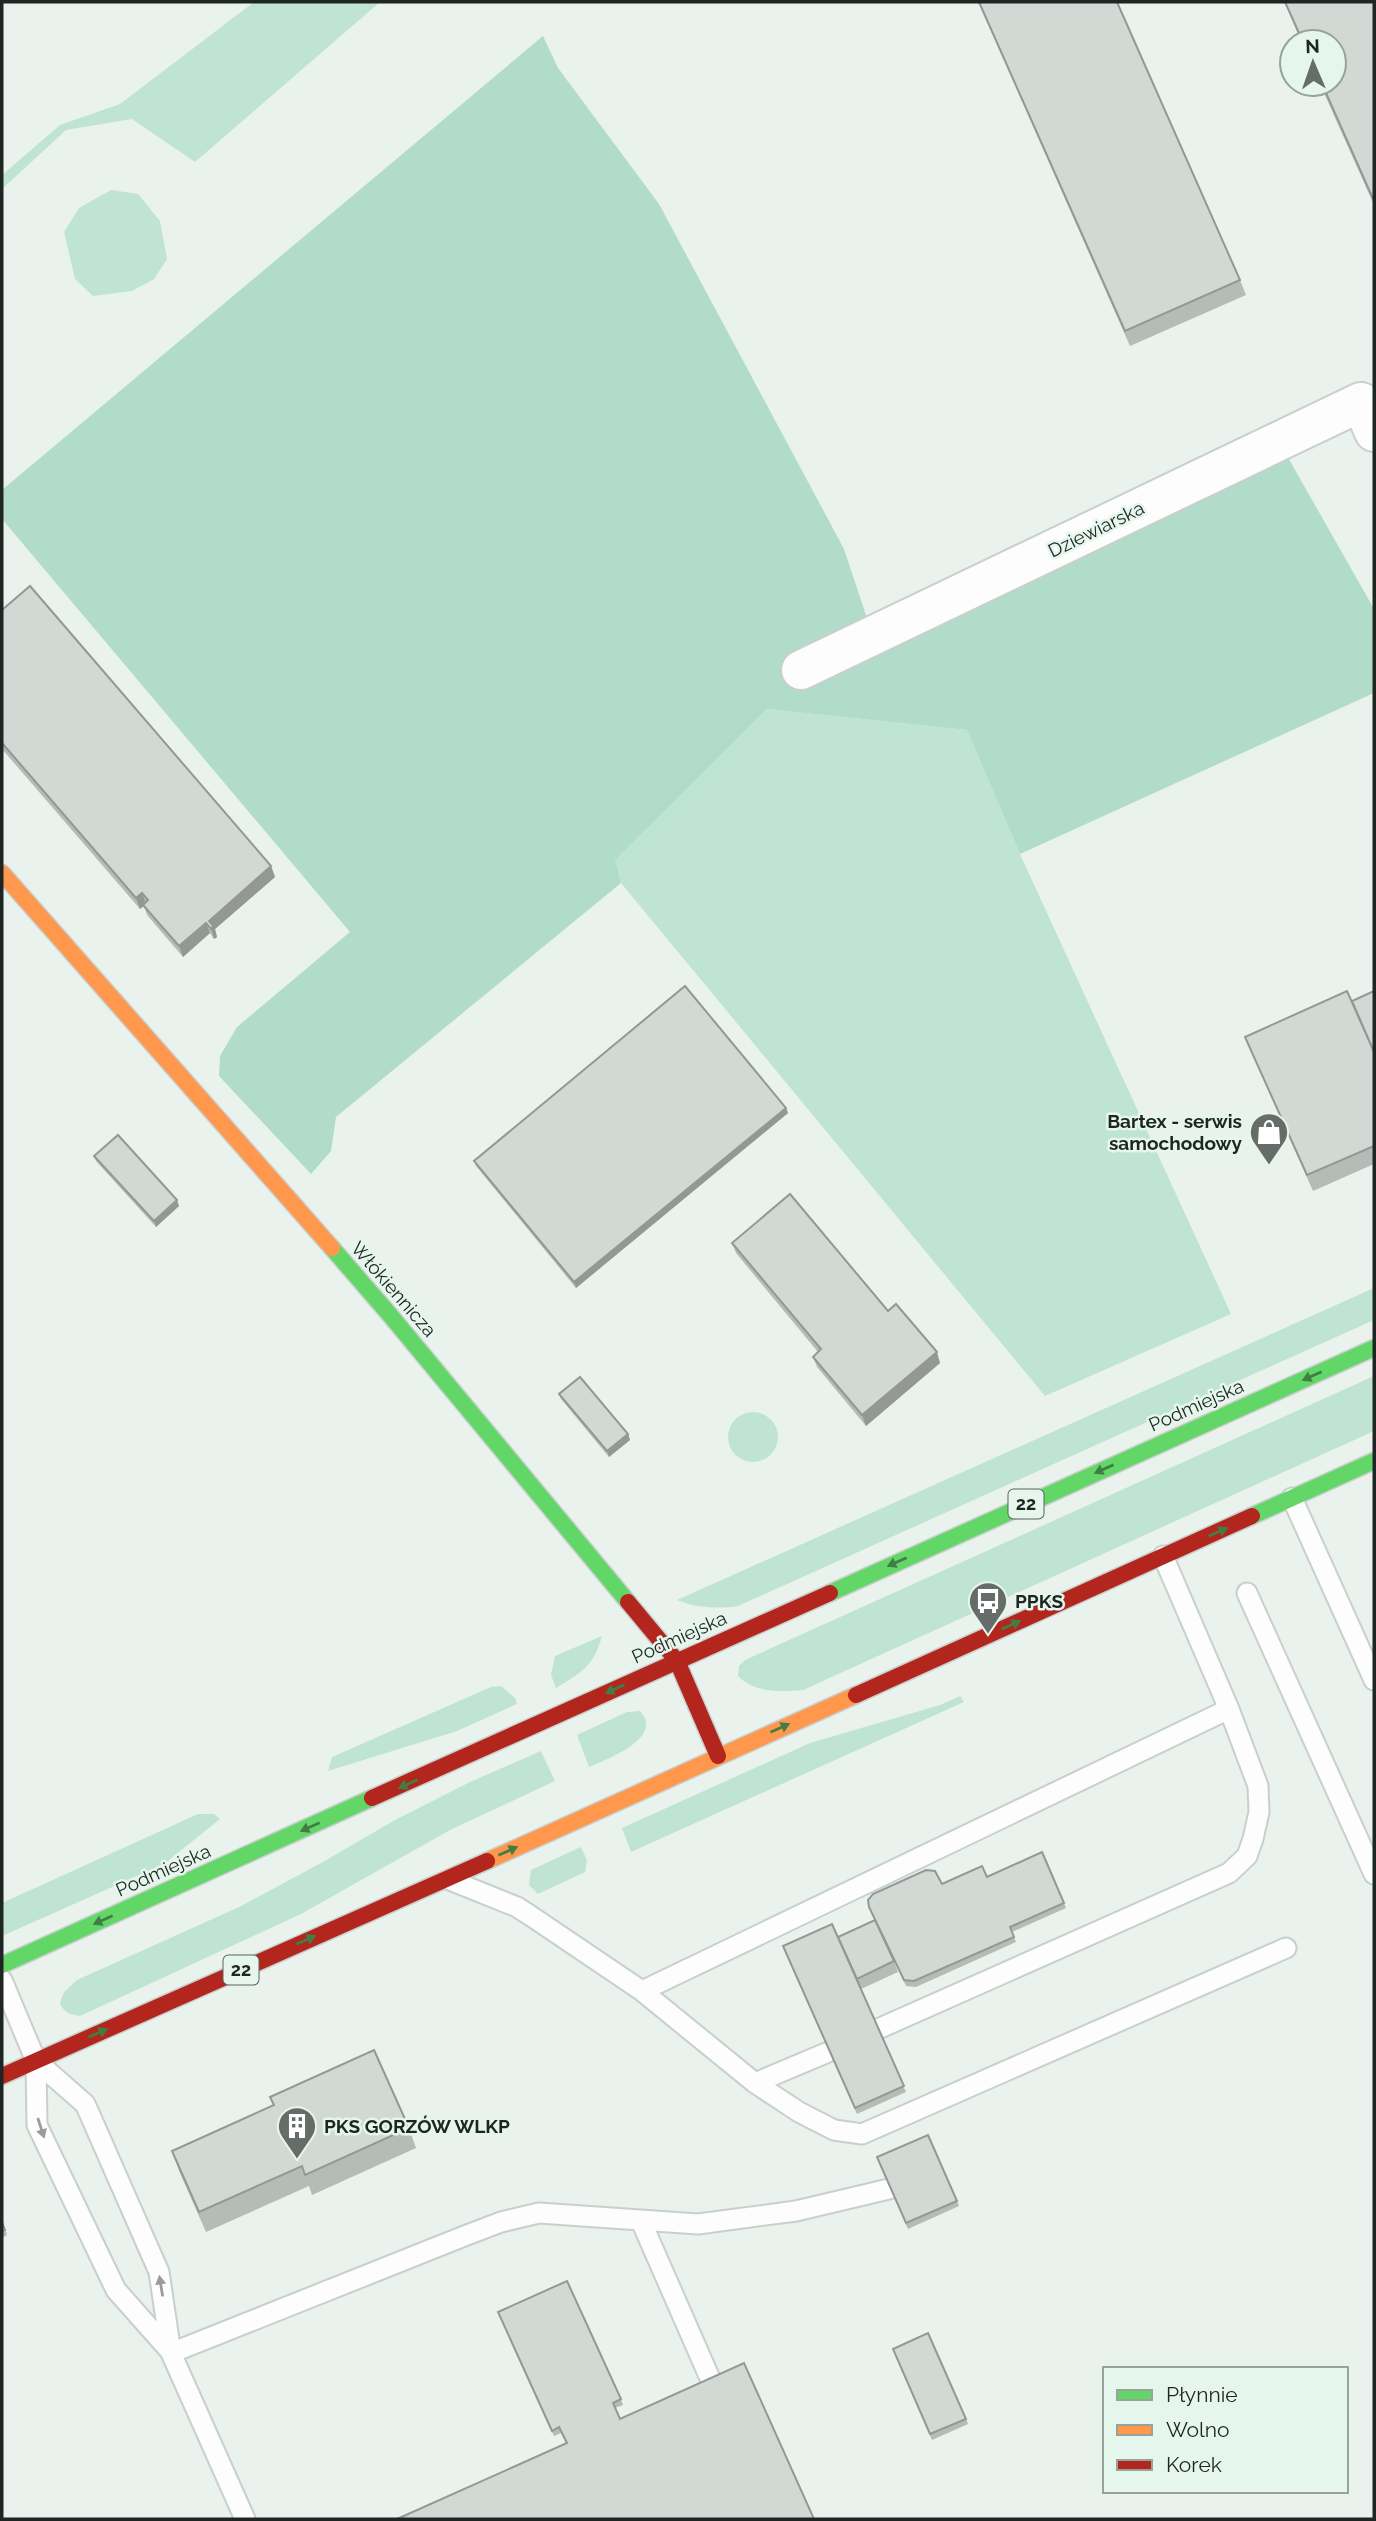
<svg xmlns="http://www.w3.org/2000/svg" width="1376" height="2521" font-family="Raleway,sans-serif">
	<rect width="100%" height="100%" fill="#e9f2ed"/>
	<!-- green -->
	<path fill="#c0e4d3" d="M254 2H380L195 162 132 119 66 130 2 189V175L60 125 120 104Z
		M111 190 138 194 160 221 167 259 154 279 132 291 93 296 75 279 64 232 79 208Z
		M767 709 967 730 1020 854 1231 1314 1045 1396 621 883 614 860Z
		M1374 1288V1320L738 1606C716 1609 697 1608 677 1600Z
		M1374 1376V1431L803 1690C780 1692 755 1693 738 1676L739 1666 745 1660Z
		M728 1437a25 25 0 1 1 50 0a25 25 0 1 1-50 0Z
		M602 1636C594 1666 581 1673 556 1688L551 1675 555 1656Z
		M501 1686 515 1698 517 1704 457 1731 328 1771 332 1757 491 1687Z
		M960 1696 964 1702 631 1852 622 1828 810 1743 940 1705Z
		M640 1711C665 1738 607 1759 589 1767L577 1735 627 1712Z
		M541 1751 555 1781 450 1830 301 1914 80 2016C69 2014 64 2013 60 2003L64 1992 77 1980 239 1907 323 1862 395 1820 470 1782Z
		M198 1814H214L220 1819 164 1864 2 1936V1903Z
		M581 1847 587 1860 585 1872 538 1894 529 1885 531 1870Z"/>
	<!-- forest -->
	<path fill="#b1dcc9" d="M543 36 558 68 659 204 844 549 878 651 1286 454 1374 609V693L1020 854 967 730 767 709 615 860 621 883 336 1117 331 1151 311 1174 219 1076 220 1056 237 1027 350 932 2 519V490Z"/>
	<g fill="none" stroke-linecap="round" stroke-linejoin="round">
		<!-- lane casing -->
		<g stroke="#c9cfcc" stroke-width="23">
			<path id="lane" d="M1292 1498 1374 1680
				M1247 1593 1374 1874
				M450 1880 517 1907 531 1916 642 1991 755 2083 799 2112 834 2130 862 2134 1286 1948
				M2 1980 36 2061 37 2125 116 2290 171 2352
				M642 1991 1229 1709
				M878 2029 1229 1873 1247 1856 1253 1839 1259 1812 1258 1786 1229 1709 1163 1556
				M36 2061 85 2104 90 2115 159 2272 171 2353 245 2519
				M755 2083 826 2053
				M641 2221 712 2383
				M171 2353 467 2235 501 2222 539 2213 698 2224 796 2211 889 2189"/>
		</g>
		<!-- street casing -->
		<g stroke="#c9cfcc" stroke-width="42">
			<path id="street" d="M801 670 1361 402 1374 432"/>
		</g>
		<!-- fast casing -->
		<g stroke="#c9cfcc" stroke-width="19">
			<path id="fast" d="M332 1248 390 1315 628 1602
				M1252 1516 1374 1461
				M830 1593 1374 1348
				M2 1965 372 1798"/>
		</g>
		<!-- slow casing -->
		<g stroke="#c9cfcc" stroke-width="19">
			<path id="slow" d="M2 873 332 1248
				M487 1861 856 1695"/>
		</g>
		<!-- jam casing -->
		<g stroke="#c9cfcc" stroke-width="19">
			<path id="jam" d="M628 1602 677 1661 718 1756
				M856 1695 1252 1516
				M372 1798 830 1593
				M2 2076 487 1861"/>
		</g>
		<!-- lane -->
		<use href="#lane" stroke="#fcfdfc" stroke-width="19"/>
		<!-- street -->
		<use href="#street" stroke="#fcfdfc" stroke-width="38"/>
		<!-- fast -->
		<use href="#fast" stroke="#63d668" stroke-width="16"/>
		<!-- slow -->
		<use href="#slow" stroke="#ff974d" stroke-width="16"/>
		<!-- jam -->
		<use href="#jam" stroke="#b3261e" stroke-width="16"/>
	</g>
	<!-- wall -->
	<path fill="#b5bbb7" d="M978 2H1117L1240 280 1246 295 1130 346Z
		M1285 2H1374V205L1320 84H1334V42H1301Z
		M2 610 271 866 275 877 215 929 217 937 214 939 210 933 183 957 147 915 144 906 140 909 2 749Z
		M1374 991V1164L1313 1191 1251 1052 1245 1037 1352 1001Z
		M786 1108 788 1113 576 1288 476 1166 474 1161Z
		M94 1156 177 1200 179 1206 156 1227 96 1161Z
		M732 1243 888 1311 940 1363 866 1426 817 1367 813 1357 818 1352 736 1253Z
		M559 1394 628 1434 630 1440 609 1457 561 1399Z
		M987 1877 1064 1903 1066 1908 1012 1932 1016 1942 916 1987 906 1986 871 1912 942 1884Z
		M785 1952 894 1961 898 1972 861 1989 906 2092 857 2114Z
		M270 2097 409 2128 416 2148 312 2195 309 2186 206 2232 179 2171 172 2151 274 2106Z
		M879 2163 957 2201 959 2206 908 2229Z
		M2 2222 7 2235 2 2238Z
		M500 2317 621 2399 623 2405 615 2408 620 2419 566 2443 561 2433 554 2436Z
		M893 2349 966 2419 968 2424 932 2440Z"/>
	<!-- shaded-wall -->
	<path fill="#939895" d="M271 866 275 877 215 929 217 937 214 939 209 921Z
		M142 893 146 904 140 909 136 898Z
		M206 923 210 933 183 957 179 946Z
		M786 1108 788 1113 576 1288 574 1282Z
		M177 1200 179 1206 156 1227 154 1221Z
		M937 1352 940 1363 866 1426 862 1415Z
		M628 1434 630 1440 609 1457 607 1451Z"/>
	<!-- building -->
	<path fill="#d2d9d5" stroke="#939895" stroke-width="2" d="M979 2H1117L1240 280 1125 331Z
		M1285 2H1374V201L1322 84H1334V42H1303Z
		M30 586 271 866 209 921 213 926 211 929 206 923 179 946 143 905 148 900 142 893 136 898 2 743V610Z
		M685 986 786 1108 574 1282 474 1161Z
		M1347 991 1374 1052V1146L1307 1175 1245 1037Z
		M1374 991V1052L1352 1001Z
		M118 1135 177 1200 154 1221 94 1156Z
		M790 1194 888 1311 896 1304 937 1352 862 1415 813 1357 821 1349 732 1243Z
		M580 1377 628 1434 607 1451 559 1394Z
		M1042 1852 1064 1903 1010 1927 1014 1937 914 1981 904 1980 869 1907 868 1900 873 1894 926 1870 935 1871 942 1884 982 1866 987 1877Z
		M875 1920 894 1961 857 1979 838 1937Z
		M832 1924 904 2086 855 2108 783 1946Z
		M374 2050 409 2128 305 2175 302 2166 199 2212 172 2151 274 2105 270 2097Z
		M928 2135 957 2201 906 2223 877 2157Z
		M2 2222 5 2230 2 2231Z
		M567 2281 621 2399 613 2403 620 2419 744 2363 814 2519H397L567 2443 559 2427 552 2431 498 2312Z
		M928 2333 966 2419 930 2434 893 2349Z"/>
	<!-- one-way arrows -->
	<defs><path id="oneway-solid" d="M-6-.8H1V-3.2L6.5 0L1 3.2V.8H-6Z" transform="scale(1.75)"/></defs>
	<g fill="#417e45">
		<use href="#oneway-solid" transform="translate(1312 1376) rotate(156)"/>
		<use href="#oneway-solid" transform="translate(1104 1469) rotate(156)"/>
		<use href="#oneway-solid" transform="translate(1218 1532) rotate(-24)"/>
		<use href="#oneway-solid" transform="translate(897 1562) rotate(156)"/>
		<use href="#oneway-solid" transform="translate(1011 1625) rotate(-24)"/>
		<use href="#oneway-solid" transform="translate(615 1689) rotate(156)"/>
		<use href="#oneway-solid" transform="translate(780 1728) rotate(-24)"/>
		<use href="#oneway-solid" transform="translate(408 1784) rotate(155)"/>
		<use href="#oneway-solid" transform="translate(310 1827) rotate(156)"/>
		<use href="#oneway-solid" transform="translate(508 1851) rotate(-24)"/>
		<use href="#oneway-solid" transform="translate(103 1920) rotate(156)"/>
		<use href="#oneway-solid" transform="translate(306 1940) rotate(-24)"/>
		<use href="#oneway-solid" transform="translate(98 2033) rotate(-24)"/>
	</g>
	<g fill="#999c9a">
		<use href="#oneway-solid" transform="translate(41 2128) rotate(72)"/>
		<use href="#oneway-solid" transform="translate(161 2286) rotate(-99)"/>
	</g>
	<!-- icons -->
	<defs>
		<g id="shop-pin" transform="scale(2.0125)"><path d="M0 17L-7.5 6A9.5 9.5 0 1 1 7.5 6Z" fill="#666d69" stroke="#e5f6ed"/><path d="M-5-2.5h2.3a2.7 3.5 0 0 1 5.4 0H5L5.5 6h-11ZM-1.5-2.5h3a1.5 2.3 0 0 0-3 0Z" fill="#fff"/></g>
		<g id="bus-pin" transform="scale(2.0125)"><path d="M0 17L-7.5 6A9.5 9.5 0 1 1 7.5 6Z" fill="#666d69" stroke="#e5f6ed"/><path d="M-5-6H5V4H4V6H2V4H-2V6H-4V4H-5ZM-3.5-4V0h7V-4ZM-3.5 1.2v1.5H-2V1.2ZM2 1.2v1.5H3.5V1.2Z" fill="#fff"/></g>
		<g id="building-pin" transform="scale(2.0125)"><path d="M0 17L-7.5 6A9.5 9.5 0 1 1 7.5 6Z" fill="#666d69" stroke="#e5f6ed"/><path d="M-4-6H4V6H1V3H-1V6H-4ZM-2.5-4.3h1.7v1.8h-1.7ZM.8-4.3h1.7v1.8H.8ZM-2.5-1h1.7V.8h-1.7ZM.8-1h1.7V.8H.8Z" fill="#fff"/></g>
	</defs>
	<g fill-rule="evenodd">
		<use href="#shop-pin" x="1269" y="1132"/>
		<use href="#bus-pin" x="988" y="1601"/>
		<use href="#building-pin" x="297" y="2126"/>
	</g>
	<g text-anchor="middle" stroke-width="5" stroke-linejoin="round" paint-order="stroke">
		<!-- shield labels -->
		<g fill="#e5f6ed" stroke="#5a645f" stroke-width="2">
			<rect x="1008.5" y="1489.5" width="35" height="29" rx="5"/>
			<rect x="223.5" y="1955.5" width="35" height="29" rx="5"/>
		</g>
		<g font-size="18" font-weight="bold" fill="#1f2522">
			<text x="1026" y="1510">22</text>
			<text x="241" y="1976">22</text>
		</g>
		<!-- street labels -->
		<g font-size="19" fill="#1f2522" stroke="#e5f6ed">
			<text transform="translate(1096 529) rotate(-26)" y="7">Dziewiarska</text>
			<text transform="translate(394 1289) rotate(49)" y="7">Włókiennicza</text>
			<text transform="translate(1196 1405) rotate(-24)" y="7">Podmiejska</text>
			<text transform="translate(679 1637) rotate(-24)" y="7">Podmiejska</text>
			<text transform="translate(163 1870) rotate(-24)" y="7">Podmiejska</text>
		</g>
		<!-- poi labels -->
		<g font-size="19" font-weight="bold" fill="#1f2522" stroke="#e5f6ed" text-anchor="start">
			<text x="1242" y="1128" text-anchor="end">Bartex - serwis<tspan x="1242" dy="22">samochodowy</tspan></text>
			<text x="1015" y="1608">PPKS</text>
			<text x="324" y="2133">PKS GORZÓW WLKP</text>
		</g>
	</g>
	<!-- border -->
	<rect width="1376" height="2521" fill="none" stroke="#1f2522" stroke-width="7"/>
	<!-- legend -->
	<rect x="1103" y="2367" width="245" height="126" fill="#e5f6ed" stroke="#96a29c" stroke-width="2"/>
	<rect x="1117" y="2390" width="35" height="10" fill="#63d668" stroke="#96a29c" stroke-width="2"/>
	<text x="1166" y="2402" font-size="21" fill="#1f2522">Płynnie</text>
	<rect x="1117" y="2425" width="35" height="10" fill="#ff974d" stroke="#96a29c" stroke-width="2"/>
	<text x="1166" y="2437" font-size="21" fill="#1f2522">Wolno</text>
	<rect x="1117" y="2460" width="35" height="10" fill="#b3261e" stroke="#96a29c" stroke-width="2"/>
	<text x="1166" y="2472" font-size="21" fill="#1f2522">Korek</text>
	<!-- north arrow -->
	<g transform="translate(1313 63) rotate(358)"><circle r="33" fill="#e5f6ed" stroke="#96a29c" stroke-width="2"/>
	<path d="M0-5L12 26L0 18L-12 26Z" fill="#666d69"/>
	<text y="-10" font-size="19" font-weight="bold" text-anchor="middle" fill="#1f2522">N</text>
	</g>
</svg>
